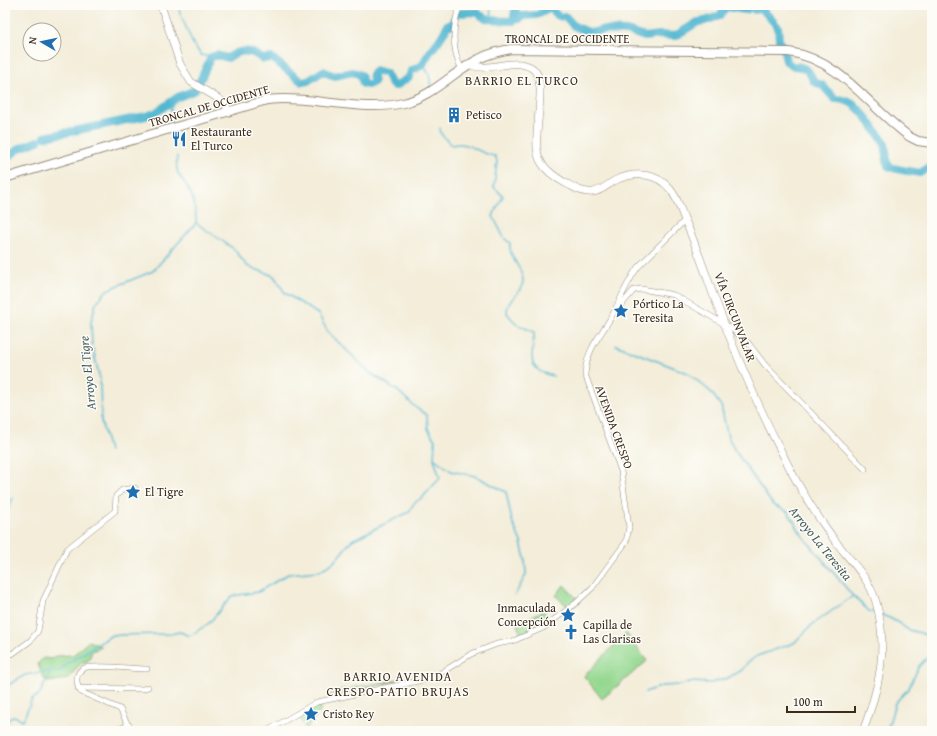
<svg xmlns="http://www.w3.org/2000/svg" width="937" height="736" font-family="'Gentium Book Plus',serif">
	<rect width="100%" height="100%" fill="#fdfcf7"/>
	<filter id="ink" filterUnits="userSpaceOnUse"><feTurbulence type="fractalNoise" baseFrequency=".025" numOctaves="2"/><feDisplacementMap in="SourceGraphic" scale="8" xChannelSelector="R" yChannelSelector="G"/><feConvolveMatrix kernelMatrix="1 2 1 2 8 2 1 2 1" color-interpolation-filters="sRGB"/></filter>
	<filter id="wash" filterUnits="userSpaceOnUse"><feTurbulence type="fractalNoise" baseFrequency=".012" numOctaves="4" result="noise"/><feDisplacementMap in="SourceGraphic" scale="16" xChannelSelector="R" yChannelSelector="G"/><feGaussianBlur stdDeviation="0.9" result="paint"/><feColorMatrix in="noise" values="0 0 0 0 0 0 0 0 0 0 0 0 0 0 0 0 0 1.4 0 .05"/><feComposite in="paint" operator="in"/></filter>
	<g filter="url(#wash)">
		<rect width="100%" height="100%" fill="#f3edd9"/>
		<!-- green -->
		<path fill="#94d890" stroke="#688157" d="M564 585 577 599 567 606 556 596Z
			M543 611 551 619 521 635 517 623Z
			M626 633 647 661 602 699 584 676Z
			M89 641 102 647 92 651 89 660 80 664 68 679 47 682 43 677 38 664 43 658 52 659 55 656 73 655Z
			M405 678 402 680 328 696 340 692V690L344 689 347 691 353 688Z
			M321 705 320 712 306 729 299 716 312 708Z"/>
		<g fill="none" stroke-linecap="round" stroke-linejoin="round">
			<!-- stream -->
			<path stroke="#53b7d2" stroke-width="1.5" d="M177 5 192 42 201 55 211 57
				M489 5 493 19
				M751 5V7
				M423 65 429 74 431 88
				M171 126V108L178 97
				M440 128 441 134 452 145C470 140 479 155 495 156L497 161 494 187 503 196 493 216 504 238 510 243C508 259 523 266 523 281 522 295 507 297 507 313L516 324 534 332C534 355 523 369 553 376
				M92 345 91 322 96 303 107 290 153 271 196 223
				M616 345 688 373 711 392 721 406 728 437 734 449 773 505 788 512 802 535 852 595 869 611 876 613
				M93 349 100 379 101 421 109 451
				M435 459 451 471 475 476 506 492 512 521 521 542 525 559 526 575 515 595
				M5 516 13 498
				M882 615C895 619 896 622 907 629 918 635 919 628 932 641
				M5 687 25 675 51 671
				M645 692 662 686 680 685 690 682 711 683 728 678 742 670 748 662 757 656 794 643 813 624 853 596
				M5 726 9 719 14 716 23 720 32 699 39 695 51 671H60L67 664 112 635 170 634 180 632 190 636 209 623 232 596 258 592 288 574 319 571 334 562 352 540 409 512 414 503 423 497 440 478 434 459 435 440 428 429 427 415 415 407 398 391 369 372 328 332 318 314 285 293 274 276 247 266 234 249 196 223C196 213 195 203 191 194 184 177 174 178 177 156
				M5 726 10 731
				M887 731 895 703 909 688 919 666 929 656 932 649"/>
			<!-- river -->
			<path stroke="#53b7d2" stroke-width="8" d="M460 13 477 12C485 22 502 20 513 21L515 10 519 19 523 16 537 15 551 8C555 14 558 18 566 17L574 26 591 33 601 30 627 31 645 37 659 35 675 36 698 22 705 21 719 16 726 7 746 10 751 7 755 10 759 8 764 11 778 27 779 40 783 49
				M785 56 786 61 792 66C805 66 809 70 814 82L822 85 835 99C855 98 865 116 875 130 878 135 883 138 885 145 887 151 886 158 888 166 895 170 911 171 920 173L932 165
				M199 83 211 57 217 55 228 58C240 49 251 49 262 59L272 58 302 82 308 81 323 71 334 76 353 72 361 75 363 84 368 85 374 82 372 74 376 71 386 73 392 85 396 86 409 77 411 71 423 65C426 52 443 41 447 25H452L454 19
				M45 137 146 116 155 113 178 97 195 90
				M5 159 20 148 38 141"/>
		</g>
	</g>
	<g filter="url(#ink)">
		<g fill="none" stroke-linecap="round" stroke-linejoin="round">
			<!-- street casing -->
			<g stroke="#978c7c" stroke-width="6">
				<path id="street" d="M460 5C452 27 451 48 462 70
					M615 312 634 290 642 289 674 295 731 328 749 344 765 365 865 469
					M5 652 12 654 30 641 38 631 43 601 67 549 115 511 116 496 122 490 135 488
					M78 688 143 689 148 687
					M113 731 129 725
					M131 731 120 709 81 692C76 685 74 673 84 668 92 664 134 669 147 669
					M267 731 317 702 433 678 471 654 497 644 513 641 543 628 576 603 592 588 626 542 629 527 621 471 585 374C587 347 601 336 613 314 621 298 627 282 638 267L685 220"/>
			</g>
			<!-- secondary casing -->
			<g stroke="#978c7c" stroke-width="8">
				<path id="secondary" d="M161 5 180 64 191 82 219 99 226 105 228 111
					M469 64C489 74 513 56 532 68 551 80 529 140 540 160 545 171 561 181 571 186 578 190 585 193 593 192 602 191 608 184 616 180 635 171 657 173 670 189 677 197 680 208 684 218 695 242 704 269 713 294 734 351 758 407 786 461 799 487 814 512 831 535 846 557 869 576 876 602 889 648 879 688 863 731"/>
			</g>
			<!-- primary casing -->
			<g stroke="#978c7c" stroke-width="10">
				<path id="primary" d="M5 178 267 100C312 95 360 113 403 103 434 96 452 72 479 59 489 53 500 51 511 49L789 52C842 60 869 108 910 137L918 141 932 143"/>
			</g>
			<!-- street -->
			<use href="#street" stroke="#fff" stroke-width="5"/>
			<!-- secondary -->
			<use href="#secondary" stroke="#fff" stroke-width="7"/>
			<!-- primary -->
			<use href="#primary" stroke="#fff" stroke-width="8"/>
		</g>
	</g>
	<!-- icons -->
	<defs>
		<g id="building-bare" transform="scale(1.2)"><path d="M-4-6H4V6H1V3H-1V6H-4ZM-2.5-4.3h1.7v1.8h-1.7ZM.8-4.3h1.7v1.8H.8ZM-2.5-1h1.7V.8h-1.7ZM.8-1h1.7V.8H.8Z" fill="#1f6fb2" stroke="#fdfcf7" stroke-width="2.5" paint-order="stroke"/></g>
		<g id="restaurant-bare" transform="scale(1.2)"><path d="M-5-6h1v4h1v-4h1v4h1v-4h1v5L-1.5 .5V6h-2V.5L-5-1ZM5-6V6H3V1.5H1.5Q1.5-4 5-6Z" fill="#1f6fb2" stroke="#fdfcf7" stroke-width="2.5" paint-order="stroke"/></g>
		<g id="sight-bare" transform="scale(1.2)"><path d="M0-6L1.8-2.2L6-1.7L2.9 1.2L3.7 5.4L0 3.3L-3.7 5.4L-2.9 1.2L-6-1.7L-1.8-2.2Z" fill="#1f6fb2" stroke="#fdfcf7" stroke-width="2.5" paint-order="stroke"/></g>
		<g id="church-bare" transform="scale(1.2)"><path d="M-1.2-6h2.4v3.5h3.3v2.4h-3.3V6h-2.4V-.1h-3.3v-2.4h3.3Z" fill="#1f6fb2" stroke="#fdfcf7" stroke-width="2.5" paint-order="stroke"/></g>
	</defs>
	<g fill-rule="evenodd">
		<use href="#building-bare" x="454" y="115"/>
		<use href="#restaurant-bare" x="179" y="139"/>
		<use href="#sight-bare" x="621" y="311"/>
		<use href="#sight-bare" x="133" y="492"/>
		<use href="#sight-bare" x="568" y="615"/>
		<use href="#church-bare" x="571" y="632"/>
		<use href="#sight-bare" x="311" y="714"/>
	</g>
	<g text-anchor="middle" stroke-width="3" stroke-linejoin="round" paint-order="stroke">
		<!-- street labels -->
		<g font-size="12" fill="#3b2a1e" stroke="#fdfcf7">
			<text x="567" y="43">TRONCAL DE OCCIDENTE</text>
			<text transform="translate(209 106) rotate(-16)" y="4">TRONCAL DE OCCIDENTE</text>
			<text transform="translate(735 317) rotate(69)" y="4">VÍA CIRCUNVALAR</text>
			<text transform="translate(614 427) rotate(70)" y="4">AVENIDA CRESPO</text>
		</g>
		<!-- poi labels -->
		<g font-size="12" fill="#3b2a1e" stroke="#fdfcf7" text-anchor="start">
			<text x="466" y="119">Petisco</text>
			<text x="191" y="136">Restaurante<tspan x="191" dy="14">El Turco</tspan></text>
			<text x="633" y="308">Pórtico La<tspan x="633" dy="14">Teresita</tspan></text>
			<text x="145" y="496">El Tigre</text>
			<text x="556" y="612" text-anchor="end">Inmaculada<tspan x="556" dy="14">Concepción</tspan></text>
			<text x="583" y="629">Capilla de<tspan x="583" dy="14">Las Clarisas</tspan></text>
			<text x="323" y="718">Cristo Rey</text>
		</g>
		<!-- neighbourhood labels -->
		<g font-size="13" letter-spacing="1" fill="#3b2a1e" stroke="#fdfcf7">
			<text x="522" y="85">BARRIO EL TURCO</text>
			<text x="398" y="681">BARRIO AVENIDA<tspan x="398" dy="15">CRESPO-PATIO BRUJAS</tspan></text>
		</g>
		<!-- water labels -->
		<g font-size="13" font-style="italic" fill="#435b5d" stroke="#fdfcf7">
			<text transform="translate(87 373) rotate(-96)" y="5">Arroyo El Tigre</text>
			<text transform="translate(821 543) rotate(51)" y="5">Arroyo La Teresita</text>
		</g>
	</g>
	<!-- margin -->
	<rect width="937" height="736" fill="none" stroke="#fdfcf7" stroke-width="20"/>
	<!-- north arrow -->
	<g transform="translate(42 42) rotate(279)"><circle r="19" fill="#fdfcf7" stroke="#afa8a0"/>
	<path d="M0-3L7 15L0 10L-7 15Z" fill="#1f6fb2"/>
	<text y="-6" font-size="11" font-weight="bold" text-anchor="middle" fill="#3b2a1e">N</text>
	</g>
	<!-- scale -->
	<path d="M787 706v6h68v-6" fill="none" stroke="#3b2a1e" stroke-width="2"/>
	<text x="793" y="706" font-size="12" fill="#3b2a1e" stroke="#fdfcf7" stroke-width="3" paint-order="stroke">100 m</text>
</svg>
